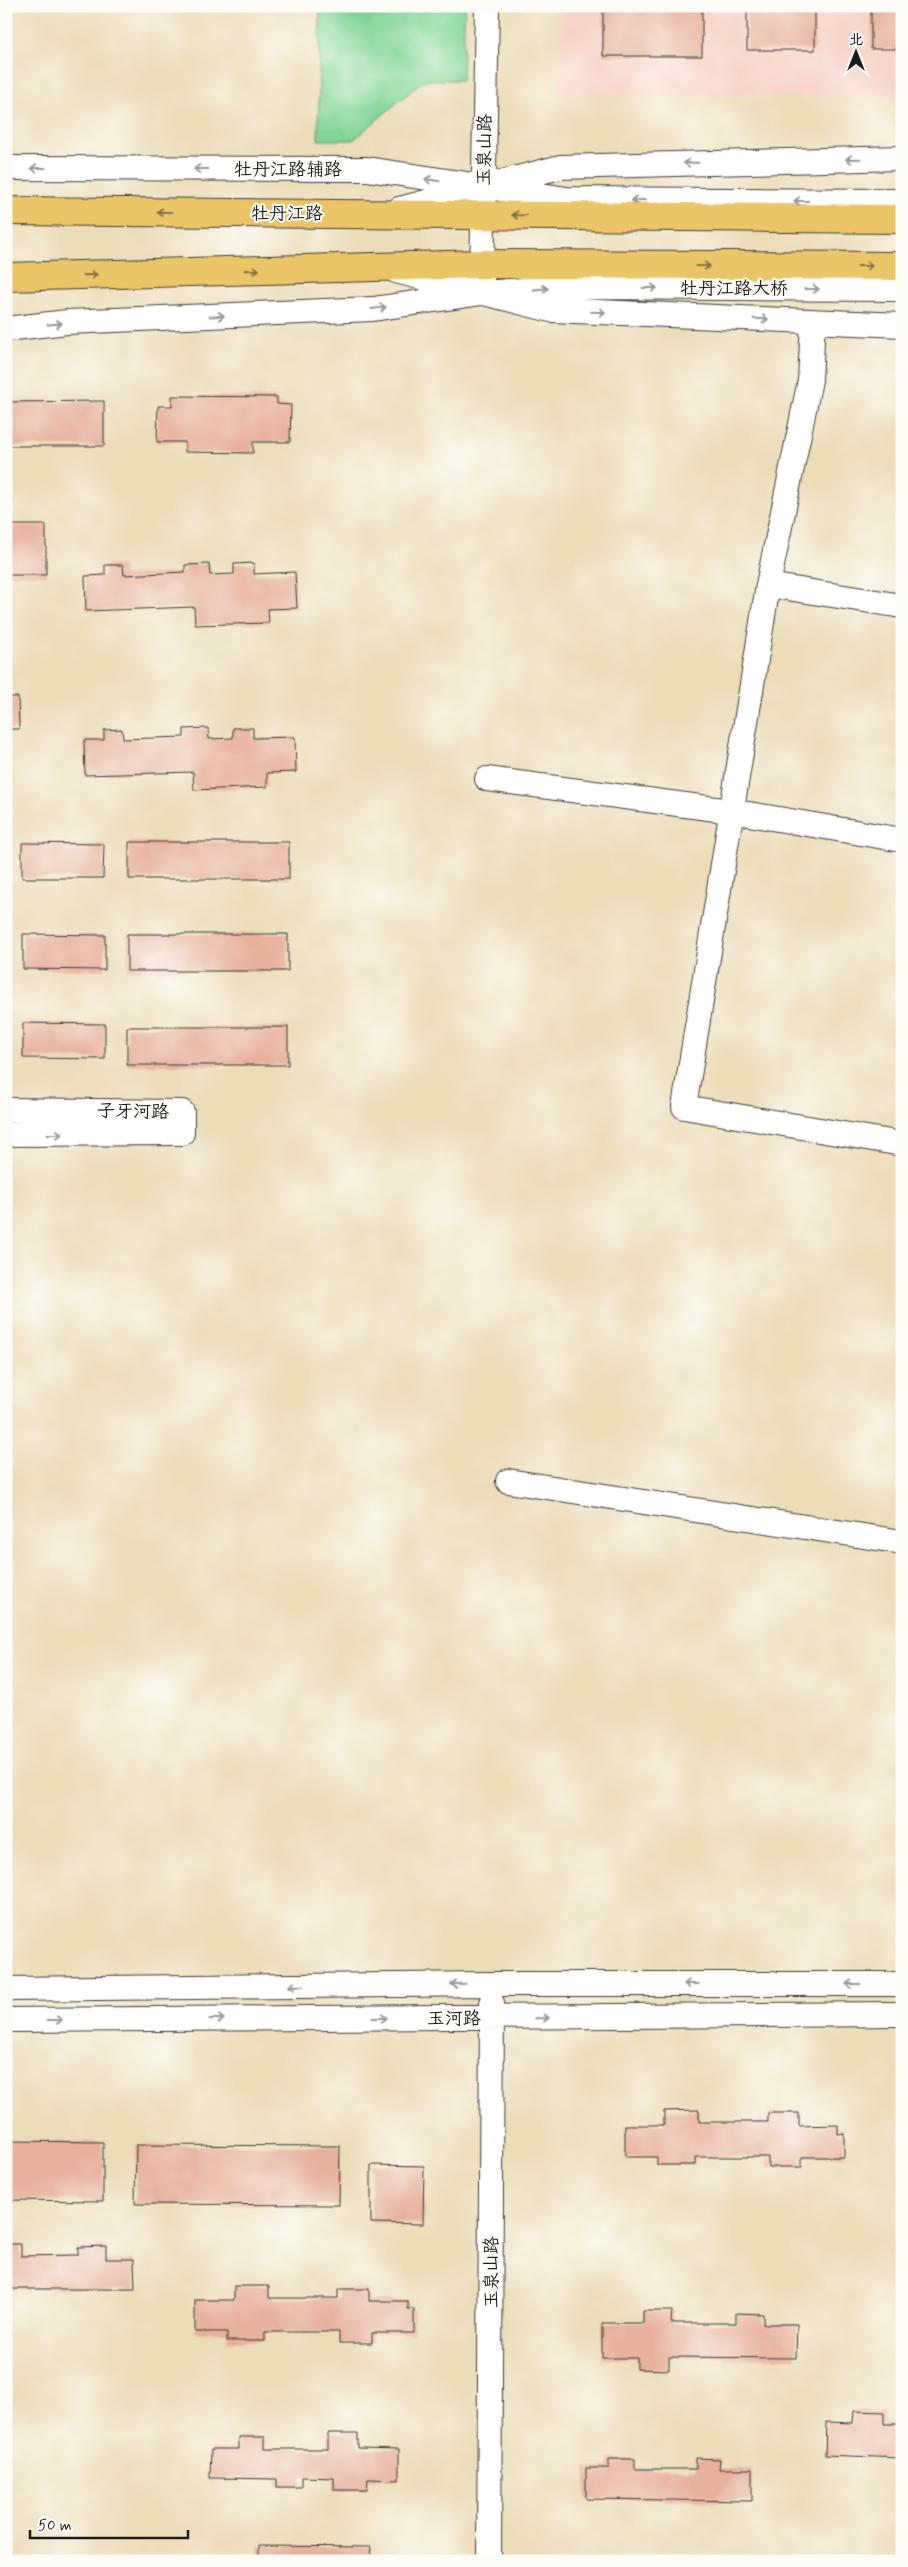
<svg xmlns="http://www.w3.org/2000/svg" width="908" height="2567" font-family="Mynerve,'LXGW WenKai TC',sans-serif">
	<rect width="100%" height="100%" fill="#fdfcf7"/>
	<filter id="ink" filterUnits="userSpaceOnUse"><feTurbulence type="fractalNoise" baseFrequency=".02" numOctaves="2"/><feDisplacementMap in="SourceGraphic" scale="10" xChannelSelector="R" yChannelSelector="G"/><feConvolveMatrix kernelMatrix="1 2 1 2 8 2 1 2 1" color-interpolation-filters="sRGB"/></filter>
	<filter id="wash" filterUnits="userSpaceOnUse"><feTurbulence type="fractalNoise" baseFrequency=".0096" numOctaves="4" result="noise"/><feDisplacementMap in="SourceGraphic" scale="20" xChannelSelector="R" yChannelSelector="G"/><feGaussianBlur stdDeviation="1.12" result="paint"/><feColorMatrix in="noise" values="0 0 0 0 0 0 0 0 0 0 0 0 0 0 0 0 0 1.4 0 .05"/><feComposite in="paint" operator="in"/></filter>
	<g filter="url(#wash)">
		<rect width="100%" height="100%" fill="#ecddb9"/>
		<!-- built -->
		<path fill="#f7d1c8" d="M562 6H902V97L559 94Z"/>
		<!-- green -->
		<path fill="#7fd497" stroke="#4e785a" d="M320 6H465L462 80H424L353 140H318Z"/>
		<g id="blocks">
			<!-- building -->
			<path fill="#e7b19c" d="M603 6H702V56H603Z
				M747 6H815V50H747Z
				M871 6H902V49H871Z
				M172 396 277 397V404L291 405 290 442H253V453L185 452V442H157L158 406H172Z
				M104 401V446H6V402Z
				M6 525H46V575H6Z
				M254 563V574L295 572 297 608 268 609 269 623 195 625 194 607 86 611 85 576 105 575V565H123L124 575 185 572V565L209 564 210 575 234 574V564Z
				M6 697H18L19 729H6Z
				M208 728 209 739 233 738V728H253V738L295 737 296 772 267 773V787L194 790 193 772 85 775 84 740H104V730L122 729 123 739 184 737V729Z
				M129 842H289V879H129Z
				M22 843 104 844 103 878H22Z
				M23 934 105 935V970L23 969Z
				M127 934H288V971H127Z
				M23 1023 105 1024V1059L23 1058Z
				M127 1027H288V1065H127Z
				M699 2110V2122H768V2113H799V2126L838 2125V2134L844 2133V2157H802V2167H768V2157H695V2165H657V2157H625V2125H664V2111Z
				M6 2141 103 2142V2201L6 2200Z
				M136 2145 340 2146 339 2205 135 2204Z
				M371 2165 424 2166 423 2224 371 2223Z
				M6 2244H21V2256L78 2255V2247L106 2246V2259H134L135 2289H6Z
				M234 2286H269V2298H338V2289H369V2301H408V2309H414V2333H372V2343H339V2332H265V2341H227V2332H195V2300H234Z
				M643 2311H672L671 2323H736V2313L763 2314V2324H797L796 2358 669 2357V2370L637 2369V2358H602V2323H643Z
				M854 2411 884 2412V2424H902V2458L825 2455 826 2422 853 2423Z
				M328 2433H358V2448L399 2449V2480L368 2479 367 2490H334V2478L301 2477V2487H277V2479L210 2478 211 2449H239V2437H265V2449H328Z
				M696 2458 720 2459 719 2469H752V2501L586 2499V2468H609V2459H635V2469H696Z
				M259 2546 371 2547 370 2561H259Z"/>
		</g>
	</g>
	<g filter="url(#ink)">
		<use href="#blocks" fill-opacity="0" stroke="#3b3934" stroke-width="1"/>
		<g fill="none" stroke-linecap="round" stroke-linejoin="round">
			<!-- minor casing -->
			<g stroke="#3b3934" stroke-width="26">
				<path id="minor" d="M6 168 367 169 567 199 902 201
					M399 209 560 167 902 158
					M396 271 551 310 902 325
					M482 281 487 6
					M813 321 810 380 768 585 684 1107 902 1144
					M6 329 67 322 373 309 482 293 566 287 902 289
					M768 585 902 606
					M487 779 731 811 902 840
					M6 1110 182 1112V1133L6 1134
					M508 1481 902 1542
					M6 1989 492 1984H902
					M6 2020 902 2014
					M489 2561 492 2003"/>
			</g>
			<!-- major casing -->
			<g stroke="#3b3934" stroke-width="30">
				<path id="major" d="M6 211 902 219
					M6 277 482 264 902 266"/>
			</g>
			<!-- minor -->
			<use href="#minor" stroke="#fff" stroke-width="24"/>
			<!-- major -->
			<use href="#major" stroke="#ebc669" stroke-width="28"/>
		</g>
		<!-- one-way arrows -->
		<defs><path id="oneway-shaft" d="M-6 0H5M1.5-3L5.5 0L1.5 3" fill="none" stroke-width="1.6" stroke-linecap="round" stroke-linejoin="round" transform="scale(1.25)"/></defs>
		<g stroke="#999">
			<use href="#oneway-shaft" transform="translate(853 159) rotate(179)"/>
			<use href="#oneway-shaft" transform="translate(691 163) rotate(179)"/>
			<use href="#oneway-shaft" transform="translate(38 168) rotate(-180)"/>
			<use href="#oneway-shaft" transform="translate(201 169) rotate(-180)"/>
			<use href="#oneway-shaft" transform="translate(432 180) rotate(-171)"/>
			<use href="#oneway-shaft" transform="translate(638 200) rotate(-180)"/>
			<use href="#oneway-shaft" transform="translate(801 201) rotate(-180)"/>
			<use href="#oneway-shaft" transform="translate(650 288)"/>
			<use href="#oneway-shaft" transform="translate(541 289) rotate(-4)"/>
			<use href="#oneway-shaft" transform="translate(812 289)"/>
			<use href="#oneway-shaft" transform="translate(379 308) rotate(-8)"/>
			<use href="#oneway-shaft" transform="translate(598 312) rotate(2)"/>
			<use href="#oneway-shaft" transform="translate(217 316) rotate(-3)"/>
			<use href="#oneway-shaft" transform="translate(761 319) rotate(2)"/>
			<use href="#oneway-shaft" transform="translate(55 324) rotate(-6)"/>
			<use href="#oneway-shaft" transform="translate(55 1134)"/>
			<use href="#oneway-shaft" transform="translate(458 1984) rotate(179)"/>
			<use href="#oneway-shaft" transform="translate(691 1984) rotate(180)"/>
			<use href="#oneway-shaft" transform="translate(853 1984) rotate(180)"/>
			<use href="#oneway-shaft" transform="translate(296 1986) rotate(179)"/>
			<use href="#oneway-shaft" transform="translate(380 2018)"/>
			<use href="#oneway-shaft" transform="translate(542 2018) rotate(-1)"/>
			<use href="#oneway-shaft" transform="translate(217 2019)"/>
			<use href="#oneway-shaft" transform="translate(55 2020)"/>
		</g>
		<g stroke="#847142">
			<use href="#oneway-shaft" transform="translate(164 212) rotate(-180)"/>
			<use href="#oneway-shaft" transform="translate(519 215) rotate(-179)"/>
			<use href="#oneway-shaft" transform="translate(703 266)"/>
			<use href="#oneway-shaft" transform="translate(865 266)"/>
			<use href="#oneway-shaft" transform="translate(252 270) rotate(-2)"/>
			<use href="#oneway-shaft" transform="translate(90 275) rotate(-2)"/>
		</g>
	</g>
	<g text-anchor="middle" stroke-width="4" stroke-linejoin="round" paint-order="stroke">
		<!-- street labels -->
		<g font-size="18" fill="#1c1c1c" stroke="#fdfcf7">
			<text transform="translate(484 150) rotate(-89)" y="6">玉泉山路</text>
			<text x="288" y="175">牡丹江路辅路</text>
			<text x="287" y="219">牡丹江路</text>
			<text x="734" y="294">牡丹江路大桥</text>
			<text transform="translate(133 1111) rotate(1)" y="6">子牙河路</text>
			<text x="454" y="2024">玉河路</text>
			<text transform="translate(491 2272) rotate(-90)" y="6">玉泉山路</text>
		</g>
	</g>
	<!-- margin -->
	<rect width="908" height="2567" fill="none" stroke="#fdfcf7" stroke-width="25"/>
	<!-- north arrow -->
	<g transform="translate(856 52)" stroke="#fdfcf7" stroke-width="4" paint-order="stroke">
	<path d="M0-4L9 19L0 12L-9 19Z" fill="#1c1c1c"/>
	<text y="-8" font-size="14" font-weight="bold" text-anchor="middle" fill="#1c1c1c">北</text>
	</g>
	<!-- scale -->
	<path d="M30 2530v8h158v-8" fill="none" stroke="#1c1c1c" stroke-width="2.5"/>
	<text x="38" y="2530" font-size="15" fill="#1c1c1c" stroke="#fdfcf7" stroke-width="4" paint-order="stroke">50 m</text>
</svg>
